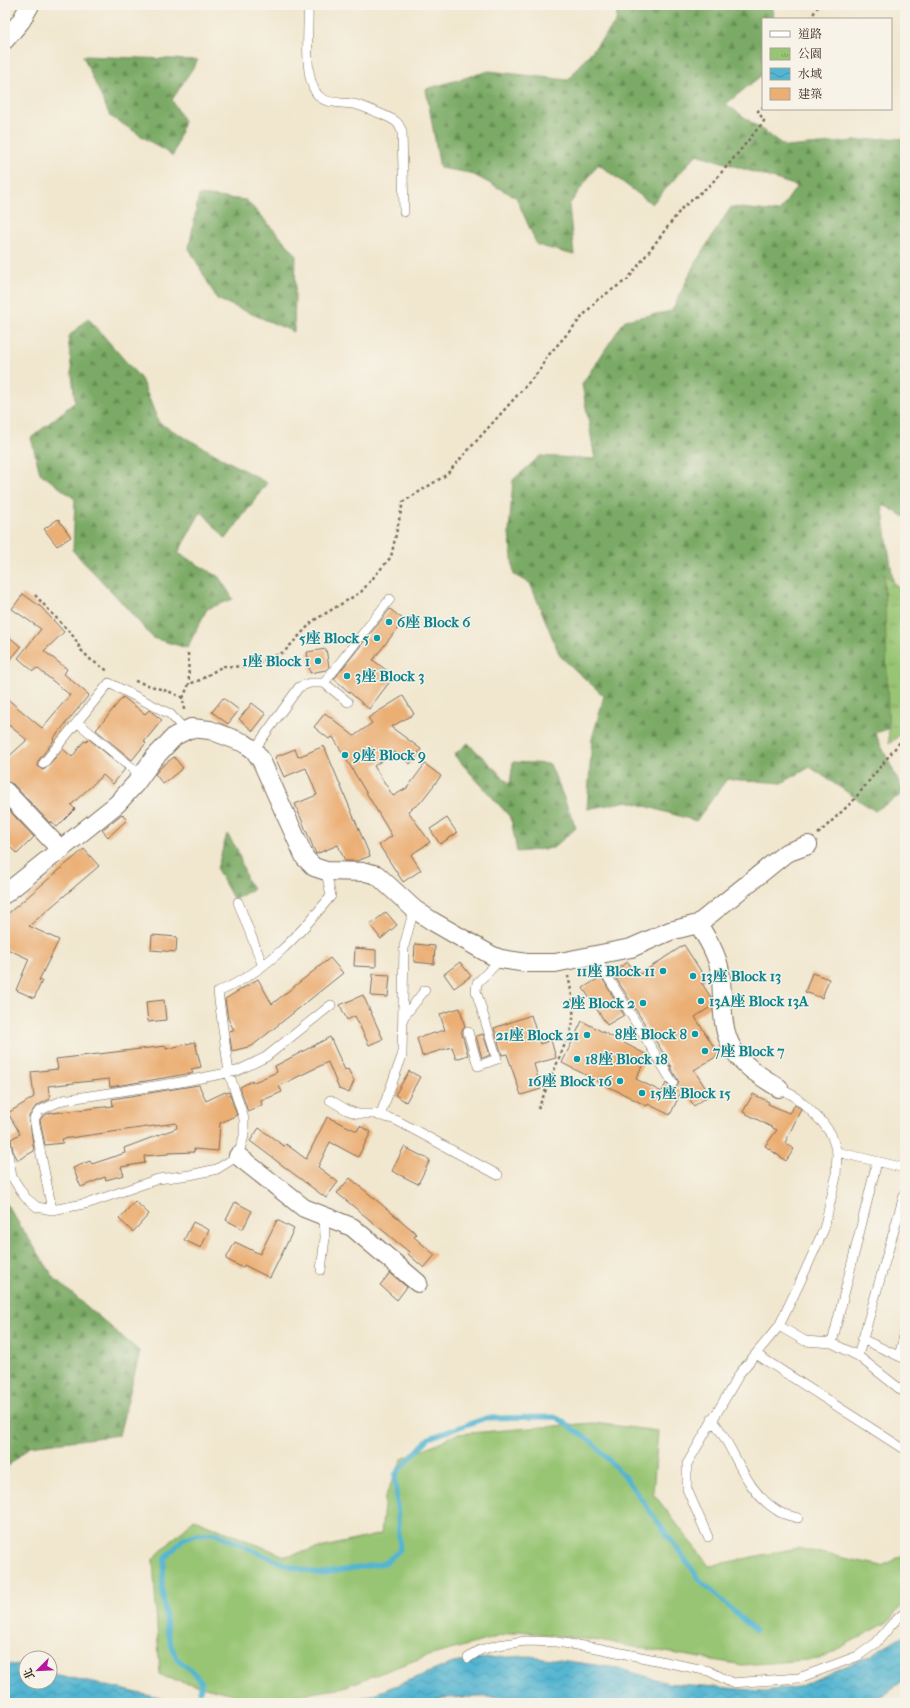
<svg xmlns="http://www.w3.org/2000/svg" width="910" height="1708" font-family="'IM FELL French Canon','Noto Serif TC',serif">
	<defs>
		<pattern id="forest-firs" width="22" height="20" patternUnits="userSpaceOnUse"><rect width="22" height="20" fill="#7aaa65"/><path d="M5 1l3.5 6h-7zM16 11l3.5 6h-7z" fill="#658b53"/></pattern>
		<pattern id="park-tufts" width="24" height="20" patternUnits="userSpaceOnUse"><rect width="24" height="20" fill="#98c573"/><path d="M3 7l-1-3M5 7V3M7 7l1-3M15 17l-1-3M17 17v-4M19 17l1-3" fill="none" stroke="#7da05e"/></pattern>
		<pattern id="water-waves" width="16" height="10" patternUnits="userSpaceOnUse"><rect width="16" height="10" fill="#52b5d1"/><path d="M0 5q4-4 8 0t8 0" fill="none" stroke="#4593a9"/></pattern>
	</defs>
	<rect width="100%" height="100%" fill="#f7f3e8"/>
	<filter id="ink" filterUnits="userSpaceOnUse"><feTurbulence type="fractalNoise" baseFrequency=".025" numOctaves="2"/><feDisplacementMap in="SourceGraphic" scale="8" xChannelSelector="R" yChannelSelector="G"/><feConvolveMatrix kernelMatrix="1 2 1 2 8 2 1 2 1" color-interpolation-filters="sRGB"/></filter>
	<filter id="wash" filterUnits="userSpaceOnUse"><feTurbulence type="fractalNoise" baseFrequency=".012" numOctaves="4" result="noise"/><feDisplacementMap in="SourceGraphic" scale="16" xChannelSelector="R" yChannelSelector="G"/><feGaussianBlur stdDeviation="0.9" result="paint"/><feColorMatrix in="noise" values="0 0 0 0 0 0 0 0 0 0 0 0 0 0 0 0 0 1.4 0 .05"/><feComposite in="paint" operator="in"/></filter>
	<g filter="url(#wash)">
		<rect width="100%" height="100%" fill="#f1e7cf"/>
		<!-- grass -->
		<path fill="#98c573" stroke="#6a7848" d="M593 1423 658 1431 653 1493 709 1566 797 1548 882 1566 905 1554V1602L888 1622 819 1659 743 1665 599 1641 519 1631 421 1658 338 1689 283 1697 250 1698 160 1676 153 1559 194 1519 285 1556 381 1534 385 1497 402 1459 457 1434Z"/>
		<!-- forest -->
		<path fill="url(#forest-firs)" stroke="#5a6a42" d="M618 5H772L773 19H763V74L726 104 786 147 888 138 905 139V517L882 504 905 664V724L875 733 904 793 875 811 810 767 782 783 727 779 696 821 628 801 587 809 592 739 604 696 560 656 530 583 514 575 509 533 513 480 540 456 595 459 582 384 625 320 672 311 695 263 731 207 779 212 797 186 697 154 652 204 598 164 569 205 574 255 537 245 516 197 470 173 440 168 426 89 489 71 568 80 616 22Z
			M83 56 198 60 172 100 184 121 173 156 110 116Z
			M199 195 246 200 296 254 294 332 217 299 189 248Z
			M88 318 141 379 159 423 267 483 226 539 201 511 178 553 219 577 233 599 207 609 187 648 153 638 115 595 73 551 75 499 40 473 31 438 75 402 68 337Z
			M468 743 510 784 513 762 550 764 576 828 553 848 517 852 511 818 454 755Z
			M227 834 237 849 247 880 253 889 234 900 217 869Z
			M5 1202 55 1279 140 1352 119 1435 30 1446 5 1469Z"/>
		<!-- park -->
		<path fill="url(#park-tufts)" stroke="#6a7848" d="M884 574 905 593V730L889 744Z"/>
		<!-- water -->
		<path fill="url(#water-waves)" stroke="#467078" d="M905 1634V1679L888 1692 868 1703H562L520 1697H483L444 1698 427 1703H344L374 1694 453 1663 488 1658 530 1656 618 1668 668 1683 763 1691 798 1687 869 1656Z
			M5 1663 26 1667V1682H50V1673L182 1703H21L5 1699Z"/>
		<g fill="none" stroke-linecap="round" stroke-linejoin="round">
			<!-- stream -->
			<path stroke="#52b5d1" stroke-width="5" d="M200 1691 202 1682 190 1669 176 1658 168 1636 162 1587 165 1559 183 1539 197 1534 215 1533 286 1565 320 1574 385 1563 400 1550 395 1475 429 1438 486 1418 556 1417 592 1442 625 1477 700 1580 755 1631"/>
		</g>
		<g id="blocks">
			<!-- building -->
			<path fill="#ebae73" d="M58 519 71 537 57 546 44 529Z
				M23 594 41 607 64 632 44 651 67 669 64 674 89 695 53 739 54 740 38 761V766L42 770 45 769 63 749 72 757 84 741 86 742 89 739 125 769 113 784 103 775 71 805 75 809 57 827 51 821 50 823 13 784 5 781V760L27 740 5 722V697L42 728 70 695 37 668 33 671 18 658 41 629 12 609Z
				M390 609 404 620 373 660 394 676 369 709 334 679Z
				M5 633 21 647 5 666Z
				M326 649 329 667 326 670 310 673 307 652Z
				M403 696 414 714 391 727 421 749 410 764 395 752 374 766 393 796 407 788 425 764 441 776 420 803 408 811 430 842 411 855 421 870 403 882 379 845 392 836 333 737 329 739 314 727 325 713 354 736 372 723 368 718Z
				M123 697 145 714 149 710 162 720 144 742 146 743 132 760 96 730Z
				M223 698 239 710 228 724 212 712Z
				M252 703 266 714 253 731 239 719Z
				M324 746 370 856 357 861H345L338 845 316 854 295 804 317 795 306 768 284 777 275 757 295 749 298 757Z
				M174 757 183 768 163 784 155 774 161 767Z
				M5 806 34 837 17 854 5 842Z
				M122 814 127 820 108 837 102 830Z
				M447 818 457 833 440 844 430 829Z
				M84 849 99 866 29 926 59 940 39 980 42 981 34 998 16 990 29 959 5 948V916Z
				M386 912 397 925 381 939 370 925Z
				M152 935 177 937 176 952 151 950Z
				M415 944 435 946 434 964 414 962Z
				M684 945 706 979 701 982 712 999V1006L695 1017 719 1055 694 1070 710 1095 694 1106 683 1088 670 1115 648 1104 647 1106 562 1063 582 1021 647 1055 636 1079 662 1092 666 1083 671 1088H676L679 1082 669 1065 672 1067 612 972 628 962 637 976Z
				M355 948 376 950V967L354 966Z
				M330 958 343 973 252 1046 232 1051 229 1031 234 1030 228 1019 225 999 258 979 272 1004Z
				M460 962 471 976 454 988 444 974Z
				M812 973 829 979 822 998 805 992Z
				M373 974 390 975 388 997 371 996Z
				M599 978 600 979 602 978 624 1015 607 1025 583 988Z
				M363 995 383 1039 369 1045 355 1016 347 1020 340 1005Z
				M164 1000 166 1020 148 1022 146 1002Z
				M460 1008 465 1027 462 1030V1034L468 1055 456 1059 452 1047 422 1056 417 1038 445 1030 440 1014Z
				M531 1015 540 1044 551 1040 556 1058 534 1064 541 1089 521 1095 507 1054 502 1055 494 1028Z
				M483 1034 490 1055 482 1058 476 1036Z
				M330 1037 345 1070 348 1069 354 1081 349 1093 339 1089 328 1062 279 1086 282 1092 261 1101 262 1105 248 1112 240 1087 252 1081V1083L277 1072 275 1066Z
				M195 1042 201 1067 191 1069 193 1073 110 1087 109 1079H108L48 1086 50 1099 36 1106 29 1116 34 1151 18 1160 13 1151 11 1139 20 1134 8 1113 34 1097 31 1072 58 1069 56 1059 166 1046V1049Z
				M409 1071 420 1077 406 1102 395 1095Z
				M199 1085 206 1101 225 1092 226 1093 229 1092 237 1115 220 1123 218 1151 194 1149V1152L168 1153V1154L144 1156 145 1163 121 1167 124 1175 106 1180 105 1177 81 1187 73 1168 90 1161 92 1164 125 1153 124 1148 177 1128 176 1123 62 1139 63 1143 45 1145 40 1120 43 1116 52 1112V1113L113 1106 112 1099Z
				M753 1094 769 1102 768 1104 789 1113 795 1105 801 1109 785 1143 794 1149 786 1161 765 1146 777 1130 743 1112Z
				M327 1117 357 1131 360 1126 371 1132 358 1157 330 1142 318 1167 338 1182 326 1198 250 1141 259 1128 284 1146 286 1144 306 1159Z
				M404 1147 430 1160 418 1184 392 1171Z
				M350 1178 417 1234 414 1237 435 1255 424 1268 408 1254 409 1252 337 1193Z
				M135 1201 149 1214 133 1232 119 1219Z
				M235 1202 252 1211 243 1229 226 1220Z
				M277 1220 294 1229 270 1278 244 1265 243 1268 226 1259 235 1242 260 1254Z
				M193 1222 209 1230 201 1248 184 1240Z
				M390 1273 407 1287 397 1300 380 1285Z"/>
		</g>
	</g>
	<g filter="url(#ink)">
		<use href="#blocks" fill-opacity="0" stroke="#7b6c5c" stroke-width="1"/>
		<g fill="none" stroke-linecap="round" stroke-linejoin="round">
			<!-- lane casing -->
			<g stroke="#7b6c5c" stroke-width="10">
				<path id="lane" d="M308 5C309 28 305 59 311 81 318 107 334 101 353 104 360 105 390 117 395 121 399 123 400 128 402 131L404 212
					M324 683 390 599
					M77 722 142 776
					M254 750 299 687 310 683H324L348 702
					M43 764 109 683 170 714 186 731
					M238 902 263 966
					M595 956 673 1083
					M403 1018 425 990
					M468 1032 478 1066 497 1059 476 991 477 983 501 959
					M330 1100 347 1110 358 1114H374L396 1120 498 1175
					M380 1116 402 1056 404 946 414 909
					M5 1138 12 1177 25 1197 37 1207 52 1210 89 1203 158 1179 190 1175 217 1169 238 1156 244 1136V1119L229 1073 218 992C267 971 298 936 331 896L326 871
					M837 1152 905 1168
					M52 1210 34 1119 39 1111 63 1100 181 1082 237 1071 266 1057 331 1005
					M321 1270 325 1238 324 1215
					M779 1326 805 1341 832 1343 858 1356 905 1393
					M862 1339 905 1359
					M832 1343 877 1162
					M756 1354 905 1450
					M858 1356 905 1192
					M899 1356 905 1332
					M712 1419C736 1449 743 1490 778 1511 783 1515 792 1516 798 1518
					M708 1537 687 1489V1464L740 1373 779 1326 801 1280 824 1229 836 1177 837 1152 831 1134 823 1123 806 1106 794 1096 779 1088
					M468 1658 480 1650 498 1645 526 1641 556 1642 597 1648 709 1671 732 1683 799 1678 858 1656 876 1643 893 1623 905 1612"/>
			</g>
			<!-- street casing -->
			<g stroke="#7b6c5c" stroke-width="20">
				<path id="street" d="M5 40 21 21 30 5
					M5 791 61 850
					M5 894 117 804 136 783 154 758 175 736 191 728 210 730 244 743 254 750 261 760 305 858 314 867 326 871 366 872 377 875 414 909 432 921 491 955 501 959 527 963H555L631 948 670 931 698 924 786 853 808 845
					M698 924C707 938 717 954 720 971 724 996 719 1027 733 1049 744 1067 762 1077 779 1088
					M238 1156 304 1208 352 1227 418 1283"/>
			</g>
			<!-- path -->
			<path stroke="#7b6c5c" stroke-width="2.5" stroke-dasharray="3 3" stroke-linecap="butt" d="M810 19 819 5
				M35 595 74 637 81 650 91 660 108 671
				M188 653 189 684
				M135 681 170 692 183 698 184 710
				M183 698 189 684 200 680 223 666 248 667 284 652 313 621 361 592 391 557 403 502 446 475 539 371 546 358 597 300 628 279 682 208 710 185 729 164 764 121 758 111 763 107
				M818 834 853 801 900 742 905 738
				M538 1109 572 1027C575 1010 572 993 568 976"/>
			<!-- lane -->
			<use href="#lane" stroke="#fff" stroke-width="9"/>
			<!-- street -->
			<use href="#street" stroke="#fff" stroke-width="18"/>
		</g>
	</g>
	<!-- markers -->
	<g fill="#0f9aa8" stroke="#f7f3e8" stroke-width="1.5">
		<circle cx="389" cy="622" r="4"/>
		<circle cx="377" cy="638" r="4"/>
		<circle cx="318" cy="661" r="4"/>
		<circle cx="347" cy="676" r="4"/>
		<circle cx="345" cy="755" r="4"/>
		<circle cx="663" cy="971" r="4"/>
		<circle cx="693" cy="976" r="4"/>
		<circle cx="701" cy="1001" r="4"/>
		<circle cx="643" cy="1003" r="4"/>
		<circle cx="695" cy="1034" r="4"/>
		<circle cx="587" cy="1035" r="4"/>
		<circle cx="705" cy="1051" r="4"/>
		<circle cx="577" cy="1059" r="4"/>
		<circle cx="620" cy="1081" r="4"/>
		<circle cx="642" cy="1093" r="4"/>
	</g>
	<g text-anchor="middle" stroke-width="3" stroke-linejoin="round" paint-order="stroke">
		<!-- culture labels -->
		<g font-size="15" font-weight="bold" fill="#0d838f" stroke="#f7f3e8" text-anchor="start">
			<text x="397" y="627">6座 Block 6</text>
			<text x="369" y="643" text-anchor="end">5座 Block 5</text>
			<text x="310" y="666" text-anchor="end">1座 Block 1</text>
			<text x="355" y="681">3座 Block 3</text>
			<text x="353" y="760">9座 Block 9</text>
			<text x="655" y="976" text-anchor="end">11座 Block 11</text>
			<text x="701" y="981">13座 Block 13</text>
			<text x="709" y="1006">13A座 Block 13A</text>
			<text x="635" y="1008" text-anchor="end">2座 Block 2</text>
			<text x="687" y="1039" text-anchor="end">8座 Block 8</text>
			<text x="579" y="1040" text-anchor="end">21座 Block 21</text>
			<text x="713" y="1056">7座 Block 7</text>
			<text x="585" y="1064">18座 Block 18</text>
			<text x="612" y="1086" text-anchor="end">16座 Block 16</text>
			<text x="650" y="1098">15座 Block 15</text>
		</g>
	</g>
	<!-- margin -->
	<rect width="910" height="1708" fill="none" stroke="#f7f3e8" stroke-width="20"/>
	<!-- legend -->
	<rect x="762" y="18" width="130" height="92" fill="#f7f3e8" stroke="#aca397"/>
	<rect x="770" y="31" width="20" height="6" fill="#ffffff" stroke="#aca397"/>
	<text x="798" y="38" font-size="12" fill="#3b2a1e">道路</text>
	<rect x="770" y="48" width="20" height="12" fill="url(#park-tufts)" stroke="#aca397"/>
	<text x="798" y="58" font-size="12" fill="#3b2a1e">公園</text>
	<rect x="770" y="68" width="20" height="12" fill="url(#water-waves)" stroke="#aca397"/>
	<text x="798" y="78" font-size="12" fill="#3b2a1e">水域</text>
	<rect x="770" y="88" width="20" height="12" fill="#ebae73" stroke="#aca397"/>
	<text x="798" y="98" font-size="12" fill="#3b2a1e">建築</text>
	<!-- north arrow -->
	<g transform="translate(38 1670) rotate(246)"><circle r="19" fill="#f7f3e8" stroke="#aca397"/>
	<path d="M0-3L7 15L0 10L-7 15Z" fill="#b5179e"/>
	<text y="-6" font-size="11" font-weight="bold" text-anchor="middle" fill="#3b2a1e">北</text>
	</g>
</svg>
